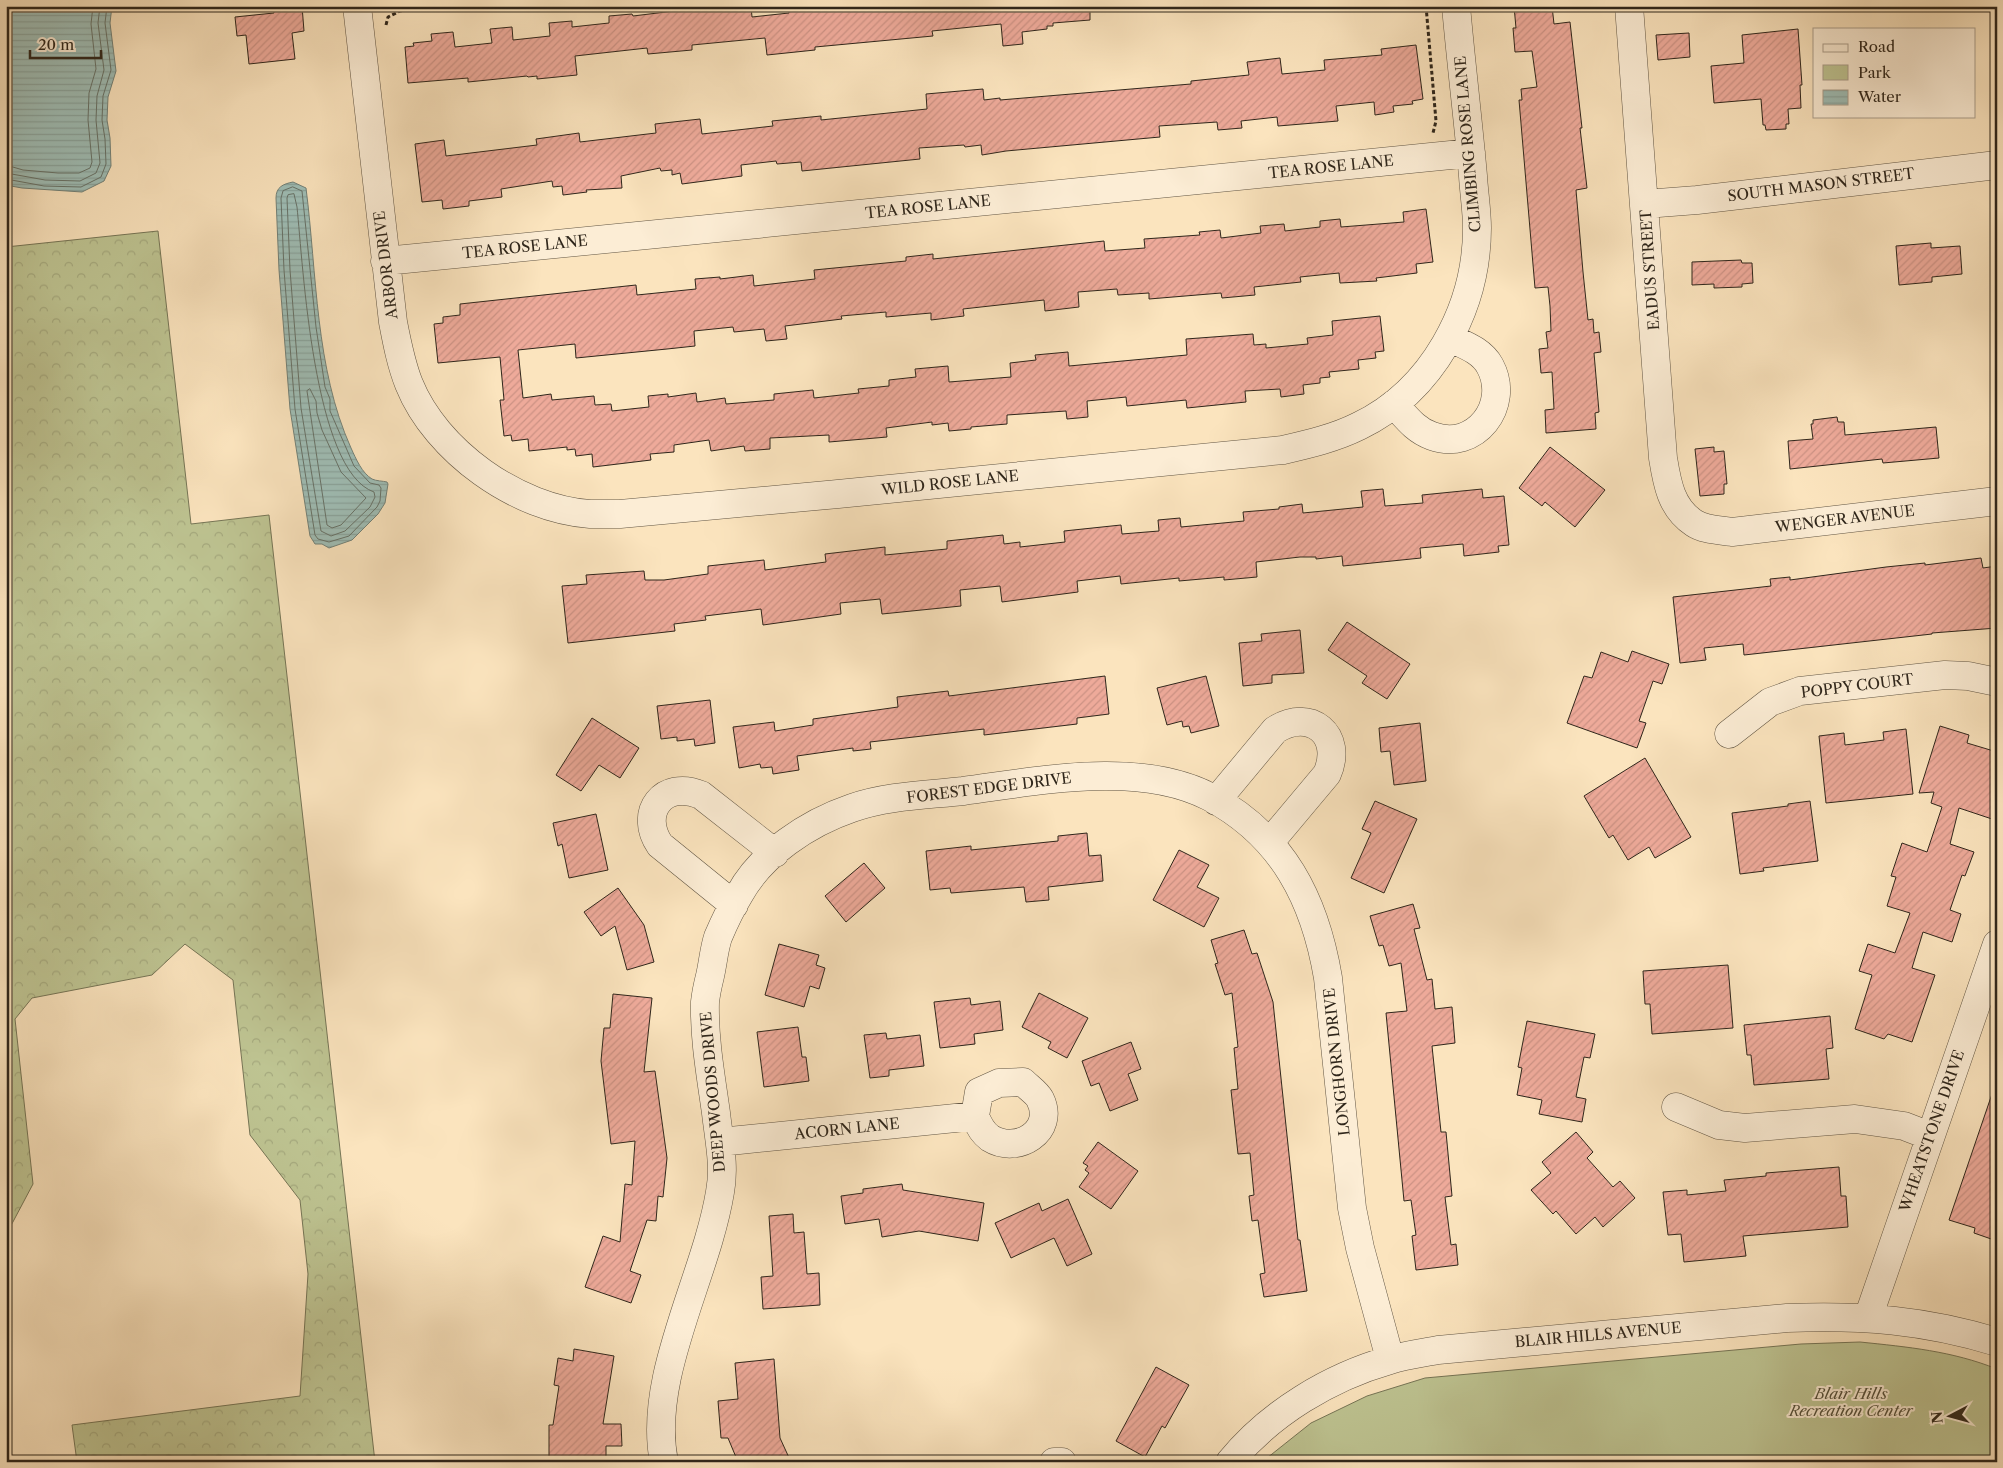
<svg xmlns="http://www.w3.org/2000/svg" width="2003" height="1468" font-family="'Libre Caslon Text',serif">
	<defs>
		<pattern id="forest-crowns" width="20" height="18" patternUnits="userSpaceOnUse" patternTransform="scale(1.25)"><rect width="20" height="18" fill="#bec492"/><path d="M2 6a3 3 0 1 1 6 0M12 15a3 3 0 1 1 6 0" fill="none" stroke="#a4a87d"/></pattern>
		<pattern id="water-rules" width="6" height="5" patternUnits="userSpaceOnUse" patternTransform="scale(1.25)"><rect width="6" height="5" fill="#9fbeb6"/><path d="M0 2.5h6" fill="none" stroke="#89a39c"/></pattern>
		<pattern id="building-hatch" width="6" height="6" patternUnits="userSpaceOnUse" patternTransform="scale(1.25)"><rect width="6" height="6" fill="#eeaa9a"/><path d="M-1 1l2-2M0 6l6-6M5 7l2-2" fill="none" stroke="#cc9284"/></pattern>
	</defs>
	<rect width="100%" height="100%" fill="#fbe4be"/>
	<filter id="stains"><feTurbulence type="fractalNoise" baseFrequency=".004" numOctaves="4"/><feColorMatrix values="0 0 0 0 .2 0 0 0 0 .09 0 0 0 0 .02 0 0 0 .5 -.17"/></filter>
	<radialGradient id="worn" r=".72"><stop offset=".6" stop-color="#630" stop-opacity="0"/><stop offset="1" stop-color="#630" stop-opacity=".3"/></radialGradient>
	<!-- forest -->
	<path fill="url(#forest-crowns)" stroke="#767556" d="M158 231 191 524 269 515 375 1462H77L72 1425 300 1396 308 1274 300 1200 250 1135 233 980 185 944 152 975 32 998 15 1019 33 1184 6 1235V247Z"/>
	<!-- park -->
	<path fill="#bec492" stroke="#767556" d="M1860 1342C1908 1347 1952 1351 1997 1369V1462H1262L1311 1423 1367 1396 1425 1378 1801 1344Z"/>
	<!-- water -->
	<path fill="url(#water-rules)" stroke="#728178" d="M6 6H112L110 23 116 71 108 97 107 120 110 138 111 166 104 181 82 192 22 188 11 186 6 183Z
		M293 182 306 188C317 274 315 368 351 448 356 459 362 473 372 479 376 481 383 481 387 482L388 484 385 503 378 514 352 540 329 548 322 544H315L310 536 290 409 279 270 276 198C276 187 283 184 293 182Z"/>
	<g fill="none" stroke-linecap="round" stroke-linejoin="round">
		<!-- shore -->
		<path stroke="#677268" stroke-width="1" d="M6 165 23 170 58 173H79L90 168 92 162 88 120 89 93 96 69 91 24 93 6
			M6 173 45 180 80 181 96 173 100 163 96 120 97 96 104 70 98 23 100 6
			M6 179 44 186 81 187 101 177 106 164 105 139 102 120 103 96 111 70 105 23 107 6
			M293 187 302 191 316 327 325 387 330 399V411L354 466 370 483 379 485 381 488 380 501 377 507 349 536 329 542 318 539 315 535 295 409 284 270 281 198 283 191Z
			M294 194 297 207C303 264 313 471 374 492L375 497 370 507 345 531 331 536 321 531 301 408 290 270 287 198 288 195Z
			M310 389 316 401 317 413 322 430 341 472 366 498 341 525 332 528 327 525 307 391Z"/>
	</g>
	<!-- building -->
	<path fill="url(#building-hatch)" stroke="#2f261b" d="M273 6H302L304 31 292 33 295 59 249 64 246 35 237 36 235 17 274 13Z
		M715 6H751L752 17 789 13V6H811V10L842 6H1090V20L1053 23V26H1047V29L1022 32 1023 44 1003 46 1001 24 932 31 933 36 815 47V50L767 55 765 38 692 45V50L648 54 647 48 575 56 577 75 537 79V76L528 77 527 76 468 82V78L408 83 405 47 414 46 413 43 432 41 431 34 453 32 455 47 492 43 490 29 512 27 513 40 550 36 549 23 572 21V27L609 23V16L632 14 633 16Z
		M1514 6H1552L1554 24 1570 22 1582 128H1580L1587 188 1576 190 1583 272 1588 320 1593 319 1594 333 1599 332 1601 352 1594 353 1599 412 1595 413 1596 429 1546 433 1545 410 1554 409 1552 372 1541 373 1539 349 1548 348 1546 332 1551 331 1550 306 1548 287 1535 288 1519 100H1522L1521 89 1537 87 1532 51 1515 52 1513 28H1516Z
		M1798 29 1802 85H1800L1801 108 1788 109 1789 124H1786V129L1766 130 1765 125H1763L1761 99 1714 103 1711 66 1744 63 1742 35Z
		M1689 33 1690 57 1658 60 1656 35Z
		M1416 45 1423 99 1412 101 1413 104 1393 106 1394 112 1375 115 1374 102 1336 106 1338 121 1278 126 1277 117 1241 121 1242 128 1218 130 1217 122 1159 126 1160 137 1006 151 982 155 981 145 965 147 964 145 919 148 920 159 802 171 801 162 777 164 776 161 741 165 742 176 682 184 680 173 672 175V170L661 171 660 168 621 176 622 188 586 190 587 192 563 195 562 186 553 187 552 181 501 189 502 197 469 201V206L443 209 442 200 422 202 415 144 444 140 446 156 537 145 536 139 579 133 580 142 656 133 655 124 700 119 702 134 773 126 772 121 821 116V120L927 109 926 94 983 89 984 100 1000 98V100L1191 84V81L1249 75 1247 62 1280 58 1282 74 1325 70 1324 60 1382 55 1381 49Z
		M1426 209 1433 262 1416 264 1417 273 1376 278 1377 281 1340 283 1339 273 1300 277 1301 282 1254 287 1255 295 1222 298 1221 293 1149 299V293L1118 295 1117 289 1078 292 1079 307 1045 311 1044 300 963 309 964 316 931 320V313L886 317V312L841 316 842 319 785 326 787 339 766 341 764 329 734 332 733 327 694 331 695 346 667 349 576 358 575 344 518 350 523 398 551 394 552 400 594 396 595 405 611 404 612 411 649 407 648 396 668 394V397L696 393 697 402 725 398 726 404 774 400V394L813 390 814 398 859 393 858 389 889 386V380L916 377 915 369 948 366 949 382 1011 377 1010 363 1036 360 1035 355 1068 352 1069 366 1187 355 1186 339 1253 334 1254 345 1266 344V348L1308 344 1307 338 1333 335 1332 321 1380 316 1384 351 1375 352 1376 358 1358 360 1359 369 1329 372 1330 377 1320 378V383L1303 385 1304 394 1281 397 1280 389 1245 391 1246 402 1187 408 1186 400 1127 406 1126 397 1087 401 1088 417 1067 419 1066 411 1007 415V424L971 427V429L949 431 948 423 932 425V422L886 428 887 437 864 439 829 442V435L770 438V449L745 451 744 446 711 451 709 440 674 445V452L650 454 651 460 593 467 592 454 576 456 575 449 567 450V447L529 451 528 439 512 441 511 435 504 436 500 400H504L500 357 438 363 434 324 443 323V317L460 315V304L636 285 637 295 696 289 695 279 720 277V279L753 275 754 286 815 279 814 270 906 261V257L933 254V259L1104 241 1105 251 1145 248 1144 239 1200 235 1199 232 1220 230 1221 238 1261 233 1260 226 1284 224 1285 231 1320 227V221L1340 219 1341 227 1404 222 1403 212Z
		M1931 243V248L1960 246 1962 274 1932 277V282L1899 285 1896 246Z
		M1741 260 1742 263H1752L1753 283 1742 284V287L1714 288V284L1692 285V262Z
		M1837 417 1838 422H1844L1845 435 1936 427 1939 458 1883 463 1882 459 1790 469 1788 441 1813 439 1811 424H1813V420Z
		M1550 447 1605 490 1575 527 1545 502 1542 506 1519 488Z
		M1714 447V452L1724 451 1727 484H1724V494L1700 496 1695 449Z
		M1383 489 1385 506 1423 503 1422 495 1482 489 1483 498 1504 496 1509 545 1498 546 1499 552 1464 556 1463 544 1420 548 1421 558 1343 566 1342 556 1316 559V557H1300L1256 562 1257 577 1224 580V577L1179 581V578L1121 584 1120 576 1077 581 1078 592 1002 602 1000 586 960 590 961 606 882 614 880 599 840 603 841 614 763 625 761 609 746 611 705 616 706 620 674 624 675 631 568 643 562 586 587 584 586 575 644 571 645 580H664L708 574V566L764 560 765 570 826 562 825 554 885 547V555L947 549V541L1003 535 1004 544 1020 542V547L1065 542 1064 531 1121 525 1122 534 1159 531 1158 520 1180 518 1181 527 1244 521 1243 512 1279 509V507L1302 504 1303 513 1363 507 1361 491Z
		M1981 558 1983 568 1997 566V628L1932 633V634L1744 655 1743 644 1704 648 1706 660 1680 663 1673 597 1771 586 1770 579 1790 577V580L1886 567 1925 563V565Z
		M1347 622 1410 664 1387 699 1362 683 1367 676 1328 650Z
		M1300 630 1304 673 1272 675V683L1243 686 1239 643 1262 641 1261 634Z
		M1632 651 1669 664 1662 684 1653 681 1639 721 1646 723 1637 748 1567 723 1584 676 1592 678 1601 652 1628 662Z
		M1105 676 1109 714 1077 718V724L984 735V729L870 742 871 749 853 751V748L797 756 799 770 773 774 772 767 761 768 760 764 739 768 733 727 774 722 775 731 813 725V719L898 707 897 697 948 691 949 696Z
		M1206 676 1219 726 1191 733 1189 726 1183 727 1182 721 1167 725 1157 688Z
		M710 700 715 743 695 746 694 739 677 741V737L661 739 657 706Z
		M592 718 639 748 620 778 599 765 581 791 556 775Z
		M1420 723 1426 781 1394 785 1390 751 1381 752 1379 728Z
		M1940 726 1969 735 1967 743 1997 752V803L1992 819 1959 808 1950 844 1974 852 1965 876 1962 875 1950 910 1961 914 1952 942 1923 932 1912 968 1935 975 1912 1042 1888 1034 1884 1039 1855 1029 1872 975 1859 971 1868 944 1895 953 1910 913 1887 906 1896 877 1891 876 1902 843 1927 852 1942 807 1931 803 1934 792 1919 793Z
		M1906 729 1913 794 1826 803 1819 736 1844 733 1845 745 1884 740 1883 732Z
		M1645 758 1691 837 1655 858 1649 847 1628 860 1613 835 1609 838 1584 796Z
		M1375 801 1417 819 1384 893 1351 878 1371 833 1362 829Z
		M1810 801 1818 861 1763 868 1764 871 1740 874 1732 813 1788 806V804Z
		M596 814 608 870 569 878 562 844 558 846 553 823Z
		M1087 833 1089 856 1101 855 1103 881 1048 887 1049 900 1026 902 1024 887 951 893 950 888 930 890 926 851 971 846V850L1058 841V836Z
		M1179 850 1209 865 1197 887 1219 898 1204 927 1153 900Z
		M864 863 885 888 846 922 825 896Z
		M618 888 644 925 654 962 627 970 615 926 601 936 584 912Z
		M1413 904 1420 928 1414 929 1427 980 1432 979 1435 1009 1452 1007 1455 1043 1432 1046 1441 1132H1446L1452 1196 1445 1197 1451 1245 1456 1244 1458 1265 1416 1270 1412 1236 1416 1235 1411 1200 1404 1201 1386 1013 1407 1011 1401 963 1389 966 1383 945 1379 946 1370 916Z
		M1244 930 1252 954 1257 953 1273 1002 1298 1240H1300L1307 1291 1264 1297 1260 1274 1265 1273 1258 1220 1252 1221 1249 1196 1254 1195 1250 1153 1238 1154 1231 1090 1238 1089 1234 1048 1238 1047 1232 993 1225 995 1215 964 1218 963 1211 940Z
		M779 944 819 955 816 965 825 968 819 989 810 986 804 1007 765 995Z
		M1728 965 1733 1028 1652 1034 1650 1004H1645L1643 971Z
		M1039 993 1088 1018 1067 1058 1048 1048 1051 1042 1022 1027Z
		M613 994 652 998 644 1072 655 1071 667 1158 663 1197 658 1196 656 1221 647 1220 630 1271 641 1275 631 1303 585 1287 603 1236 620 1242 625 1184 632 1185 635 1141 611 1144 601 1061 604 1028H610Z
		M970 998 971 1005 1000 1001 1003 1030 974 1034 975 1044 940 1048 934 1002Z
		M1830 1016 1833 1048 1826 1049 1829 1079 1754 1085 1751 1055H1747L1744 1025Z
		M1527 1021 1595 1034 1590 1058 1584 1057 1576 1097 1586 1099 1582 1122 1539 1114 1542 1100 1517 1095 1522 1068 1518 1067Z
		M798 1027 802 1057H806L809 1081 764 1087 757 1032Z
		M886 1033 887 1039 920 1035 924 1066 889 1070V1076L870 1078 864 1035Z
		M1131 1042 1141 1069 1128 1074 1138 1100 1110 1111 1099 1083 1091 1086 1082 1061Z
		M1993 1091 1997 1092V1241L1974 1233 1975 1228 1949 1220Z
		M1576 1132 1593 1152 1587 1158 1613 1187 1620 1181 1635 1198 1603 1227 1595 1217 1576 1234 1556 1211 1553 1214 1531 1190 1551 1173 1542 1162Z
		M1098 1142 1138 1171 1111 1209 1079 1187 1089 1173 1085 1170 1088 1166 1083 1163Z
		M1839 1167 1841 1196H1846L1848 1227 1743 1236 1746 1256 1684 1262 1681 1234 1668 1235 1663 1192 1687 1190V1195L1726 1191 1724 1180 1766 1176V1173Z
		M902 1184 903 1190 984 1203 978 1241 919 1231 882 1237 879 1219 845 1224 841 1196 863 1193V1189Z
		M1068 1199 1092 1254 1067 1266 1054 1238 1011 1258 995 1223 1039 1203 1042 1211Z
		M793 1214 794 1233 804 1232 807 1274 819 1273 820 1305 763 1309 761 1277 773 1276 769 1216Z
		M574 1349 614 1356 603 1424H621L622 1446H606V1462H549V1425H553L559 1386 554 1385 558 1358 573 1361Z
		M774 1359 780 1438 791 1462H738L728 1438H721L718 1401 738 1399 735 1363Z
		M1156 1367 1189 1385 1165 1428 1162 1426 1145 1457 1116 1441Z"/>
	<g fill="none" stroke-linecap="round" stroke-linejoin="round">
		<!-- minor casing -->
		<g stroke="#625644" stroke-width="29">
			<path id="minor" d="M357 6 393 322C397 343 401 364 409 384 436 451 517 509 590 514 600 514 610 514 620 514L838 494 1283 450C1309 444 1335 438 1359 426 1432 391 1477 309 1477 228 1477 211 1474 193 1473 176 1468 119 1461 63 1456 6
				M1629 6 1663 458C1667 483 1671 508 1694 523 1704 530 1720 530 1732 532L1997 501
				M1645 204 1697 200 1997 165
				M385 261 1471 153
				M1394 404C1406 417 1415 430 1432 436 1475 452 1511 405 1490 366 1482 351 1465 345 1450 338
				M1729 734 1770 702 1800 691 1945 675 1968 676 1997 682
				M1216 801 1275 730C1310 707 1344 735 1327 774L1270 842
				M734 905 660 845C638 813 663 779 701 795L775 853
				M1676 1107 1719 1125 1745 1128 1855 1119 1904 1126 1930 1136
				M720 1142 975 1116C978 1124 983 1133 990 1138 1017 1155 1056 1131 1040 1099 1037 1093 1028 1087 1023 1082L999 1083 979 1092 975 1116
				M1868 1318 1997 944
				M664 1462C647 1376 706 1278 720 1192 725 1166 719 1140 716 1113 711 1077 704 1039 705 1002 706 993 708 984 710 976 713 963 714 949 718 937 724 923 731 908 739 895 761 854 808 823 852 808 886 796 926 795 963 791 1039 781 1139 760 1210 797 1283 836 1315 900 1328 978L1352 1208 1360 1248 1390 1359
				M1054 1462H1062
				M1230 1462C1270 1413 1330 1377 1390 1360 1405 1355 1422 1353 1438 1350L1787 1318C1861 1315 1925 1320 1997 1342"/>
		</g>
		<!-- path -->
		<path stroke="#2f261b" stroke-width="3" stroke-dasharray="4 2.5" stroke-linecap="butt" d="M1426 6 1436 121 1433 133
			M386 25 388 17 400 11 450 6"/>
		<!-- minor -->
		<use href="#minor" stroke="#fcedd5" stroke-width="28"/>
	</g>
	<g text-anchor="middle" stroke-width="4" stroke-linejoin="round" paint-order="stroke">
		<!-- street labels -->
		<g font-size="15" fill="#2f261b" stroke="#fcedd5">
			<text transform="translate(1468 144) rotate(-95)" y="5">CLIMBING ROSE LANE</text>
			<text transform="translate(1331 167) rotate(-6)" y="5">TEA ROSE LANE</text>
			<text transform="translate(1821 185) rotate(-7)" y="5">SOUTH MASON STREET</text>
			<text transform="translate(928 207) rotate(-6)" y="5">TEA ROSE LANE</text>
			<text transform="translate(525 247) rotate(-6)" y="5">TEA ROSE LANE</text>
			<text transform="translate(386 265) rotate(-97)" y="5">ARBOR DRIVE</text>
			<text transform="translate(1650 270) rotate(-94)" y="5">EADUS STREET</text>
			<text transform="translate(950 483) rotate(-6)" y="5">WILD ROSE LANE</text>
			<text transform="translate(1845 519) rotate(-7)" y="5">WENGER AVENUE</text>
			<text transform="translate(1857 686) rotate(-7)" y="5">POPPY COURT</text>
			<text transform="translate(989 788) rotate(-7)" y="5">FOREST EDGE DRIVE</text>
			<text transform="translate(1337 1062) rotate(-96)" y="5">LONGHORN DRIVE</text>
			<text transform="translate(713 1092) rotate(-95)" y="5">DEEP WOODS DRIVE</text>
			<text transform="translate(847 1129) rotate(-6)" y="5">ACORN LANE</text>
			<text transform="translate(1932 1131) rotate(-71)" y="5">WHEATSTONE DRIVE</text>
			<text transform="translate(1598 1335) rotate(-5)" y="5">BLAIR HILLS AVENUE</text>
		</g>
		<!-- park labels -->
		<g font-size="15" font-style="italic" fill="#534e39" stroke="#fcedd5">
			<text x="1851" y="1399">Blair Hills<tspan x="1851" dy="17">Recreation Center</tspan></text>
		</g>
	</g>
	<!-- margin -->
	<rect width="2003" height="1468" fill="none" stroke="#fbe4be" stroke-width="25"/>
	<rect x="8" y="8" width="1988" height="1453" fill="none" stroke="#2f261b" stroke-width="2.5"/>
	<rect x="12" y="12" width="1978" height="1443" fill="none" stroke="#2f261b"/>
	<!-- legend -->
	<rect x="1813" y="28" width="162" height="90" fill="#fcedd5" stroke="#aa9d8b"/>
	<rect x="1823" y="44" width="25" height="8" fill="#fcedd5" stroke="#aa9d8b"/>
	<text x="1858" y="52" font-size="15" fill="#2f261b">Road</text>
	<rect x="1823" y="65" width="25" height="15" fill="#bec492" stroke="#aa9d8b"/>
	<text x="1858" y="78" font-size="15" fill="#2f261b">Park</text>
	<rect x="1823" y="90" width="25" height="15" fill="url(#water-rules)" stroke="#aa9d8b"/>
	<text x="1858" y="102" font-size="15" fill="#2f261b">Water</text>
	<!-- north arrow -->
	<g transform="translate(1950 1416) rotate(264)" stroke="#fcedd5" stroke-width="4" paint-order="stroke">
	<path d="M0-4L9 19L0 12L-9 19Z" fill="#2f261b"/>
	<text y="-8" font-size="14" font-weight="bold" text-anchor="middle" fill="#2f261b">N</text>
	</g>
	<!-- scale -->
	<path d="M30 50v8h71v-8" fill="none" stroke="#2f261b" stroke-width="2.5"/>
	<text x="38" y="50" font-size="15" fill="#2f261b" stroke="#fcedd5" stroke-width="4" paint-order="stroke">20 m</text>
	<rect width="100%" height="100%" filter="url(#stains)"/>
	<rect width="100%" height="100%" fill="url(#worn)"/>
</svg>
